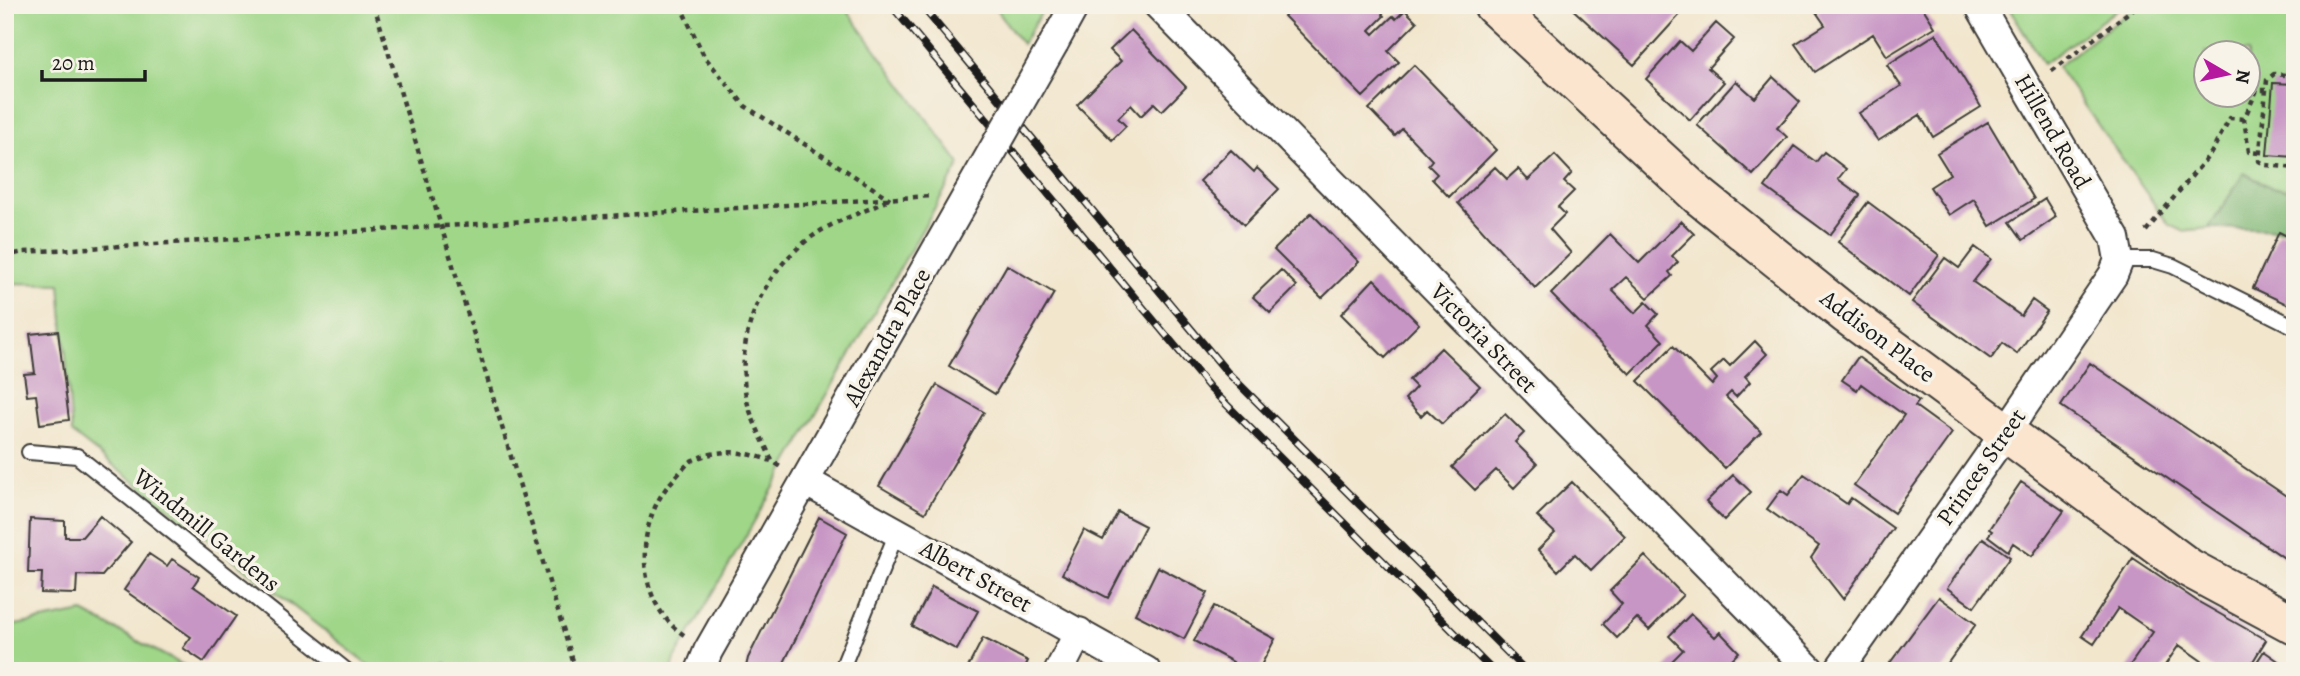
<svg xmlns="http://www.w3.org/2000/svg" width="2300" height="676" font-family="Alegreya,serif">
	<rect width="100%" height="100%" fill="#f7f3e8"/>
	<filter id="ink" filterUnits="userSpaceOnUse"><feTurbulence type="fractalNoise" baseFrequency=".0143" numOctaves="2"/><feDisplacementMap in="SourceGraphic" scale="14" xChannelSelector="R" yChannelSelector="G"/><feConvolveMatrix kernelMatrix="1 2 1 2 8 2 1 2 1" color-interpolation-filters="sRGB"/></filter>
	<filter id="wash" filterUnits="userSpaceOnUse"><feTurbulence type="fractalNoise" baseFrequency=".00686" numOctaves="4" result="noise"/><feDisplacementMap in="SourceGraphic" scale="28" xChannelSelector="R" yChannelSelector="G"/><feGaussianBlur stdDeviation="1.57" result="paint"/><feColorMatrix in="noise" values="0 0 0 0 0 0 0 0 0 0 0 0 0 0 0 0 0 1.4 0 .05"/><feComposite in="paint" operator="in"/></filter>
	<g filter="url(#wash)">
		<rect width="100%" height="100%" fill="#f2e6cd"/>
		<!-- green -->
		<path fill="#9fd688" stroke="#5e7952" stroke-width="2" fill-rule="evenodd" d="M5 5H843L960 164 675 659 672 671H455L446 663 415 671H376L72 433 60 284 5 283Z
			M993 5H1046L1022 44Z
			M2008 5H2123L2043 64Z
			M2138 5H2295V190L2272 188 2244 173 2209 228 2182 231 2169 225 2057 67ZM2206 52H2248V94H2206Z
			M83 612 194 671H5V627Z"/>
		<!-- forest -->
		<path fill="#7fb774" stroke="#4e6a48" stroke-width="2" d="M2244 173 2272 188 2295 190V230L2209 228Z"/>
		<g id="blocks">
			<!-- building -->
			<path fill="#c896c5" d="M1294 5H1391L1382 14 1384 16 1370 30 1374 34 1393 16 1396 19 1405 10 1417 22 1388 51 1399 62 1363 97 1284 16Z
				M1568 5H1681L1685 9 1634 65Z
				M1826 5H1921L1935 27 1887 56 1873 34 1815 72 1795 44 1825 25 1816 12Z
				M1716 23 1734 39 1708 68 1724 82 1690 120 1646 79 1680 41 1691 51Z
				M1131 30 1186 87 1162 111 1154 103 1141 116 1131 105 1118 118 1126 126 1112 140 1077 105 1121 61 1110 50Z
				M1936 34 1981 107 1933 137 1920 115 1878 141 1859 113 1901 86 1887 65Z
				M1414 65 1496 150 1449 197 1432 179 1437 174 1428 165 1432 160 1402 129 1395 136 1369 109Z
				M1773 77 1800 102 1777 128 1787 137 1753 175 1697 125 1736 81 1755 98Z
				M2273 83 2295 84V157L2267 155Z
				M1988 122 2034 199 1990 226 1974 199 1949 215 1930 187 1950 174 1937 153Z
				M1794 146 1816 162 1824 152 1846 169 1838 179 1860 195 1830 235 1765 187Z
				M1231 150 1254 172 1257 168 1279 189 1244 225 1200 181Z
				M1555 155 1572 173 1564 182 1574 191 1558 207 1565 214 1550 229 1571 253 1535 288 1458 203 1495 167 1507 179 1518 169 1528 180Z
				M2045 199 2056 217 2023 240 2010 222Z
				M1868 202 1939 255 1909 296 1838 242Z
				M1311 213 1359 262 1322 298 1274 250Z
				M1681 221 1694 234 1672 256 1678 262 1669 272 1672 276 1648 298 1626 277 1612 290 1635 313 1646 302 1658 314 1648 325 1663 341 1630 374 1551 294 1610 234 1639 263Z
				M2279 232 2295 240V308L2253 288Z
				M1975 247 1991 259 1973 282 2021 316 2032 300 2047 311 2017 354 2002 343 1991 359 1912 302 1945 258 1959 268Z
				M1007 265 1054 293 995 394 949 366Z
				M1281 270 1297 286 1270 313 1253 297Z
				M1374 279 1419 324 1385 358 1341 314Z
				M58 331 69 420 40 424 36 395 27 396 24 374 35 373 30 334Z
				M1755 341 1767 354 1745 376 1750 382 1736 397 1731 392 1726 397 1761 432 1725 468 1638 381 1673 346 1712 385 1717 379 1711 372 1724 360 1730 366Z
				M1441 348 1480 386 1442 424 1427 410 1421 416 1405 399 1416 387 1409 380Z
				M1858 357 1919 401 1915 406 1952 433 1894 513 1854 485 1904 415 1861 384 1857 390 1842 380Z
				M2090 363 2295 502V546L2286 559 2061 406Z
				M937 385 984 412 925 513 879 486Z
				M1505 414 1524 433 1515 442 1537 464 1514 488 1496 470 1475 490 1452 467Z
				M1804 474 1847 504 1851 498 1893 528 1843 599 1811 558 1819 546 1767 509 1781 490 1788 495Z
				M1733 475 1751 492 1724 520 1706 502Z
				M1572 482 1625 536 1591 570 1575 554 1558 571 1538 550 1555 533 1537 516Z
				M2021 482 2064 511 2032 556 2013 543 2008 551 1988 536 1992 531 1989 529Z
				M1118 512 1145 526 1108 598 1062 574 1084 530 1103 540Z
				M100 516 131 542 102 576 77 575 76 594 41 593 42 573H28L30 519 65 521V537H82Z
				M819 517 847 533 780 671H745L748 658Z
				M1983 538 2010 557 1974 607 1947 588Z
				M149 554 167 566 172 559 199 577 193 586 236 616 204 662 183 648 191 637 124 590Z
				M1645 556 1683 595 1649 630 1637 618 1617 638 1603 624 1622 604 1610 591Z
				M2133 558 2197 601 2266 640 2247 671H2216L2179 645 2161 671H2126L2153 632 2118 608 2094 644 2082 636Z
				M1158 567 1208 593 1184 639 1135 614Z
				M932 587 978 611 957 650 912 626Z
				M1939 597 1976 624 1942 671H1884Z
				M1214 606 1275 639 1258 671H1228L1233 662 1194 641Z
				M1691 614 1715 637 1720 632 1739 652 1720 671H1662L1683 650 1669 636Z
				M983 638 1028 661 1023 671H966Z
				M2264 651 2284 665 2280 671H2251Z
				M1749 661 1759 671H1739Z"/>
		</g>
	</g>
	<g filter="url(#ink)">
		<use href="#blocks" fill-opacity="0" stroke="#3c3a37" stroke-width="2"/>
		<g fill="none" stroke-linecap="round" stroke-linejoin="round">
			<!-- lane casing -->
			<g stroke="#3c3a37" stroke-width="18">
				<path id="lane" d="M2119 260H2153L2173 266 2295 327
					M29 452 77 456 347 671
					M841 671 897 532"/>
			</g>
			<!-- street casing -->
			<g stroke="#3c3a37" stroke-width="32">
				<path id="street" d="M1158 5 1811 671
					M1054 43 1075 5
					M805 481 1146 671
					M700 671 708 651 968 194
					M1059 671 1079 632
					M1838 671 2006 432 2113 275 2119 260 2115 238 1979 5"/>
			</g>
			<!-- secondary casing -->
			<g stroke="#3c3a37" stroke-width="42">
				<path id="secondary" d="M1493 5 1699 196 1846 314 2189 568 2295 625"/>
			</g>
			<!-- path -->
			<path stroke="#3c3a37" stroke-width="4.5" stroke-dasharray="5 5" stroke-linecap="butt" d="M374 5 576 671
				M680 5 704 56 745 106 890 199
				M2052 71 2138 5
				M2295 76 2274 74 2267 80 2259 161 2266 165 2295 168
				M2259 153 2249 152 2244 119 2257 90H2266
				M2146 231 2211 153 2230 118 2244 119
				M5 256 24 252 932 196
				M780 466 772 461C764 441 750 418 746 396 735 334 762 272 813 236 835 220 863 213 886 201
				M684 635C633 601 634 520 674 479 680 473 686 464 693 460 719 448 745 451 771 461"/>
			<!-- lane -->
			<use href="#lane" stroke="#fff" stroke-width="14"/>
			<!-- street -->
			<use href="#street" stroke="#fff" stroke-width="28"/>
			<!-- secondary -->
			<use href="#secondary" stroke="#fbe5cf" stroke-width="38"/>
			<!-- rail casing -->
			<g stroke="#1c1c1c" stroke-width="8">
				<path id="rail" d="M891 5 1210 388 1493 671
					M921 5 1227 372 1526 671"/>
			</g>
			<!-- rail -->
			<use href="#rail" stroke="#f7f3e8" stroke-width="5" stroke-dasharray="16" stroke-linecap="butt"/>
			<!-- street-bridge casing -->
			<g stroke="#3c3a37" stroke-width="32" stroke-linecap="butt">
				<path id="street-bridge" d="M968 194 1054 43"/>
			</g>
			<!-- street-bridge -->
			<use href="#street-bridge" stroke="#fff" stroke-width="28"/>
		</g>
	</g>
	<g text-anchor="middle" stroke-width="7" stroke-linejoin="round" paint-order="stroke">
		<!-- street labels -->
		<g font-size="24" fill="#1c1c1c" stroke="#f7f3e8">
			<text transform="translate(2053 131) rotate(60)" y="8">Hillend Road</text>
			<text transform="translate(1878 336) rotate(37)" y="8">Addison Place</text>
			<text transform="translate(887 337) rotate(-61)" y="8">Alexandra Place</text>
			<text transform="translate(1484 338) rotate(46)" y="8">Victoria Street</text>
			<text transform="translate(1981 467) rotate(-55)" y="8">Princes Street</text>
			<text transform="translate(207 530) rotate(39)" y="8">Windmill Gardens</text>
			<text transform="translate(976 576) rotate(29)" y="8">Albert Street</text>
		</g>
	</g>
	<!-- margin -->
	<rect width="2300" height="676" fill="none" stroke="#f7f3e8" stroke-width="28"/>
	<!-- north arrow -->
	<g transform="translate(2227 74) rotate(99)"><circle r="33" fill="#f7f3e8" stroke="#9f9d96" stroke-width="2"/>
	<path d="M0-5L12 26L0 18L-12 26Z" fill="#b5179e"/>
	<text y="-10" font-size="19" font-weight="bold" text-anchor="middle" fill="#1c1c1c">N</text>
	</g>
	<!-- scale -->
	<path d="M42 70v10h103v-10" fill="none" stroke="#1c1c1c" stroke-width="3.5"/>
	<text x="52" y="70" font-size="21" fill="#1c1c1c" stroke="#f7f3e8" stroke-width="5" paint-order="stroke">20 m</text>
</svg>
